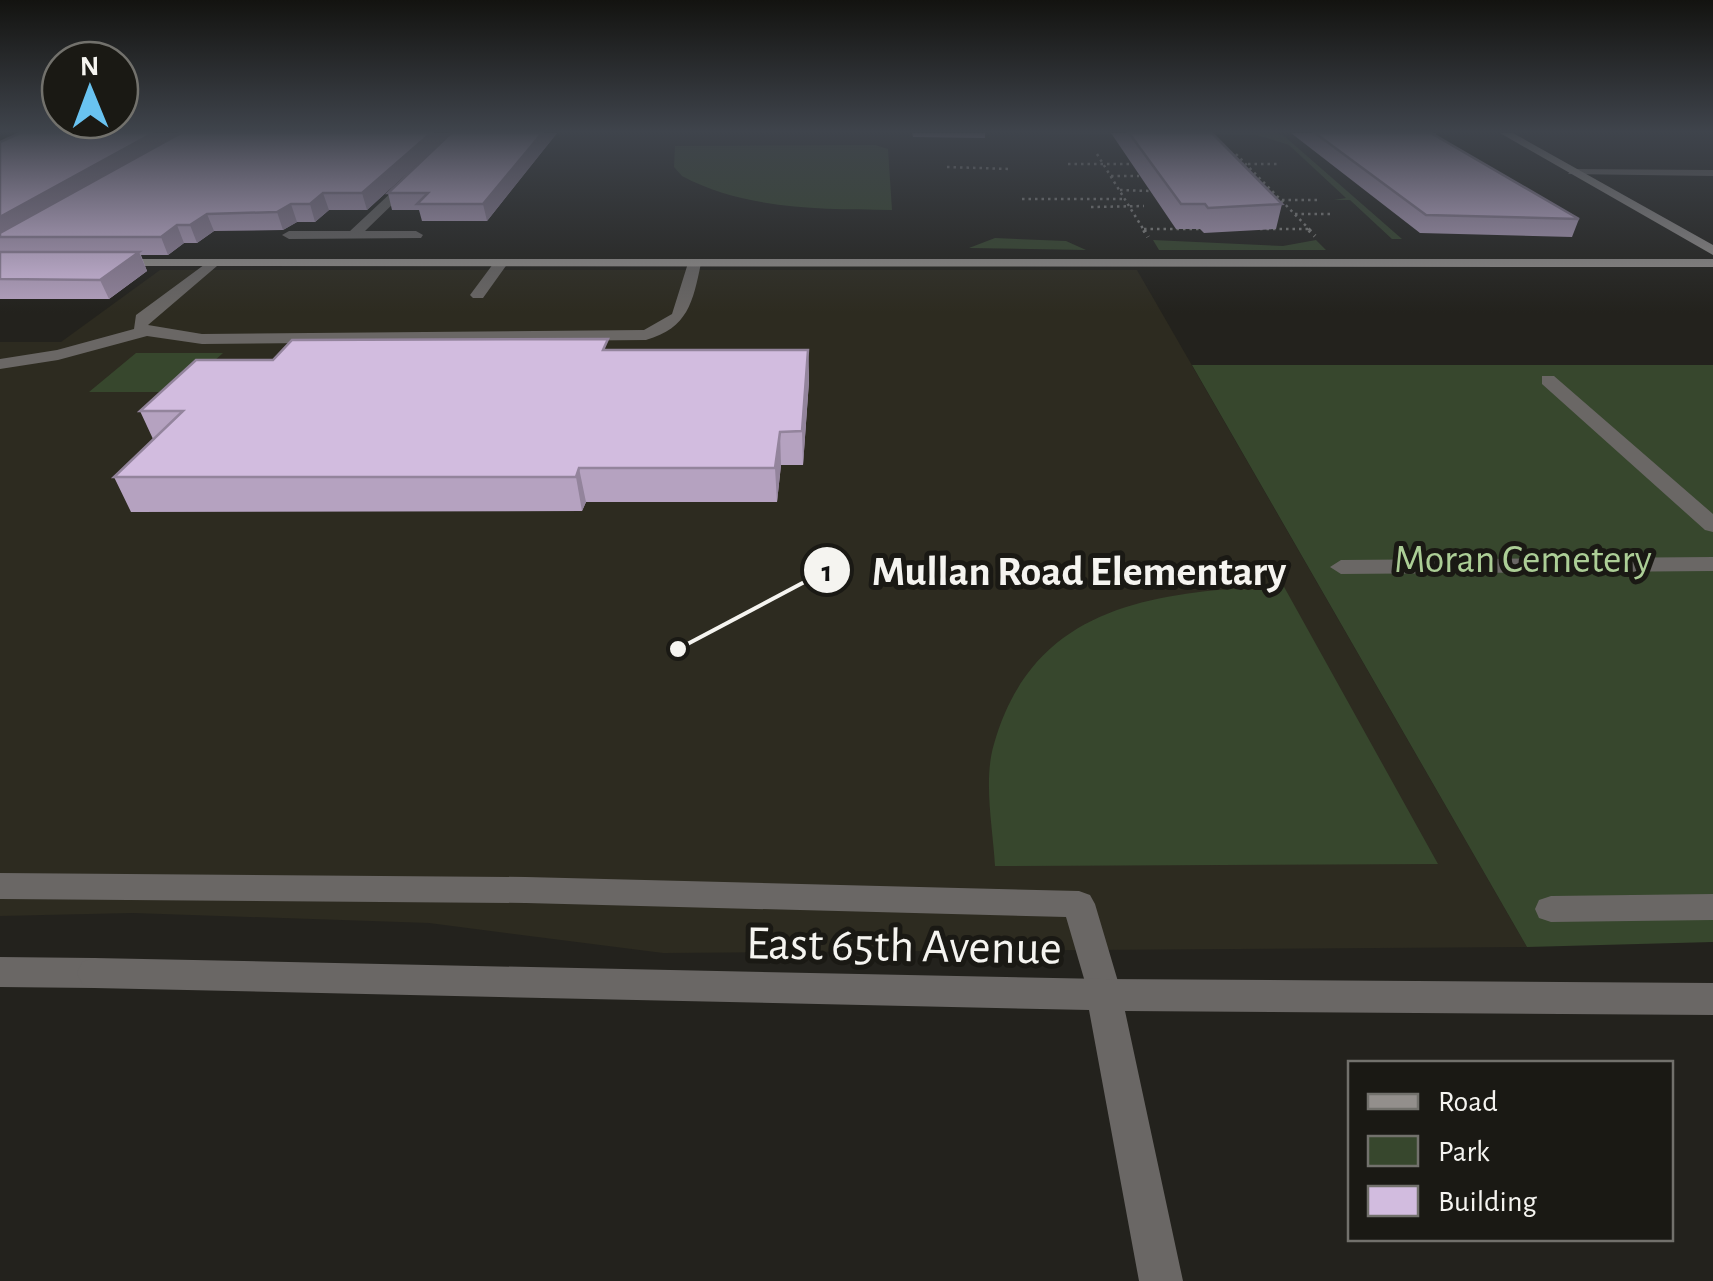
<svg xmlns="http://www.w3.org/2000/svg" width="1713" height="1281" font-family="'Alegreya Sans',sans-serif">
	<rect width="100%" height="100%" fill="#23221d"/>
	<!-- built -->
	<path fill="#2d2b20" d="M160 270H1137L1527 947 663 953 429 923 133 913 0 916V342H61Z"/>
	<!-- green -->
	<path fill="#37472d" d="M1007 133H1272L1283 135 1402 239H1392L1350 200H1334L1346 198 1289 145 1257 135Z
		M875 145 888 149 892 210C821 209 746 210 682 176L674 167 675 146Z
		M995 238 1066 241 1086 250 969 248Z
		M1153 240 1283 246 1316 240 1326 250H1159Z
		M136 353H223L180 392H89Z
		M1192 365H1713V942L1527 947Z
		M1283 585 1438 864 995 866C993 828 983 781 994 744 1035 601 1158 593 1283 585Z"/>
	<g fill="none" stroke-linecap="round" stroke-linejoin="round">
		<!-- path-far1 -->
		<path stroke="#8d8c88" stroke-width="2.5" stroke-dasharray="2.5 4" stroke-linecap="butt" d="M1097 154 1145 232
			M1236 154 1312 232
			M1068 164H1137
			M1235 164H1279
			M947 167 1010 169
			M1111 176H1139
			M1120 190 1150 191
			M1022 199H1124
			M1282 200H1318
			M1091 207 1144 206
			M1295 214H1332
			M1144 229H1200
			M1260 229H1308"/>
		<!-- path -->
		<path stroke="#8d8c88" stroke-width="4" stroke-dasharray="2.5 5" stroke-linecap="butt" d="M1144 230 1148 237
			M1309 230 1315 236"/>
		<!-- lane -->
		<path fill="#6a6765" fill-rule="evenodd" d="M212 259 217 260V266L148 325 202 334 644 330 672 314 689 260 701 263C693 302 688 328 646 340L202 344 147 336 58 360 0 369V359L57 350 134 329 136 315Z
			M496 260 508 263 483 298H473L470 295Z
			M1542 376H1554L1713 514V532L1705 530 1542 384Z
			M1713 557V571L1341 574 1330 567 1341 560Z
			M0 873 526 877 1079 891 1090 895 1095 904 1122 995 1116 1006 1104 1011 1092 1006 1066 917 526 903 0 899Z
			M1713 894V920L1551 922 1539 918 1535 909 1539 900 1551 896Z
			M0 957 94 958 106 962 111 973 106 984 94 988 0 987Z"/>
		<!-- street -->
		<path fill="#6a6765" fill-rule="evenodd" d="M455 133H466L365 231H416L423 235 421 238 289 239 282 235 289 231H350Z
			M1572 169 1713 170V176L1568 174Z
			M94 958 1104 979 1713 983V1015L1125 1011 1183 1281H1139L1089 1010 94 988 82 984 77 973 82 962Z"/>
		<!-- secondary -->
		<path fill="#938f8c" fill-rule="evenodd" d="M1500 133H1513L1713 245V255Z
			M110 259H1713V267L105 266 103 263Z"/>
	</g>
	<!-- wall -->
	<path fill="#b5a2c0" d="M451 133H557L487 221H422L419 210H392L388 193Z
		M451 133 367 210H329L315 222H297L283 230 214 231 197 243H184L168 255H141L147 271 109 299H0V142Z
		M912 133H985V138L913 137Z
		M1111 133H1212L1282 204 1276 229 1204 233 1200 229H1176Z
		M1291 133H1436L1435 136 1579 219 1572 237 1420 233Z
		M609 350H808L809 381 803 465H781L777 502H586L582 511 131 512 114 477 153 439 140 411 273 360Z"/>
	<!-- shaded-wall -->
	<path fill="#93849c" d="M153 133H185L0 237V217Z
		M431 133H451L367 210 362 193Z
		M542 133H557L487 221 483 204Z
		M323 193 329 210 315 222 310 204Z
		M291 204 297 222 283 230 277 212Z
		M207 214 214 231 197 243 190 225Z
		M177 225 184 243 168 255 161 237Z
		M139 252 147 271 109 299 100 280Z
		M808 350 809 381 803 465 802 431Z
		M780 432 781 465 777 502 775 468Z
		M579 468 586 502 582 511 576 477Z"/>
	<!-- building -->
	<path fill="#d2bcdf" stroke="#93849c" stroke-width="2.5" d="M20 133H153L0 217V142Z
		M181 133H431L362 193H323L310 204H291L277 212 207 214 190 225H177L161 237H0V233Z
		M451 133H542L483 204H417L428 193H388Z
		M1129 133H1212L1282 204 1208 208 1205 204H1181Z
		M1315 133H1431L1579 219 1426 215Z
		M0 252H139L100 280 0 279Z
		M608 339 603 350H808L802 431 780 432 775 468H579L576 477H114L183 411H140L196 360H273L292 340Z"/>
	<!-- sky -->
	<linearGradient id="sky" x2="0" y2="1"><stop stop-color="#131310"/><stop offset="0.42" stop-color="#3f444c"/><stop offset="1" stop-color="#3f444c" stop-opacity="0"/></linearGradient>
	<rect width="1713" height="313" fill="url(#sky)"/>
	<g text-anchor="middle" stroke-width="10" stroke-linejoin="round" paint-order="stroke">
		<!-- park labels -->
		<g font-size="40" fill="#acce96" stroke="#1a1914">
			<text x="1523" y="572">Moran Cemetery</text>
		</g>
		<!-- near-street labels -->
		<g font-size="48" fill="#f5f4f0" stroke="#1a1914">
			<text transform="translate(904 944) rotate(1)" y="17">East 65th Avenue</text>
		</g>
	</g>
	<!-- callouts -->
	<path fill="none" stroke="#f5f4f0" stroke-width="4" d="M678 649L827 570"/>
	<g fill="#f5f4f0" stroke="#1a1914" stroke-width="4">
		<circle cx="678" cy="649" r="10"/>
		<circle cx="827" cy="570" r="25"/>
	</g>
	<g font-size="30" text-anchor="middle" font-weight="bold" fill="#111">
		<text x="827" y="581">1</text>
	</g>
	<g font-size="42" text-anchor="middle" font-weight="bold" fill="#f5f4f0" stroke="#1a1914" stroke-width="10" stroke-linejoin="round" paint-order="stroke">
		<text x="1079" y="585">Mullan Road Elementary</text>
	</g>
	<!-- legend -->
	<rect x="1348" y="1061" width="325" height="180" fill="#1a1914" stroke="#72716c" stroke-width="2.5"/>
	<rect x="1368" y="1094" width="50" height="15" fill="#938f8c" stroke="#72716c" stroke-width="2.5"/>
	<text x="1438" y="1111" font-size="30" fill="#f5f4f0">Road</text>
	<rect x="1368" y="1136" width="50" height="30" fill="#37472d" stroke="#72716c" stroke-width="2.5"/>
	<text x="1438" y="1161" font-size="30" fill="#f5f4f0">Park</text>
	<rect x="1368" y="1186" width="50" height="30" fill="#d2bcdf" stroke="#72716c" stroke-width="2.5"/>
	<text x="1438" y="1211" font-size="30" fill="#f5f4f0">Building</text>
	<!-- north arrow -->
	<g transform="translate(90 90) rotate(359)"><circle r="48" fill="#1a1914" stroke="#72716c" stroke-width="2.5"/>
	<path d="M0-8L18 38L0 25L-18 38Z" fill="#69c3f1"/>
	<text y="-15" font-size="28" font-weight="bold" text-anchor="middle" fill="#f5f4f0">N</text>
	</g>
</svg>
